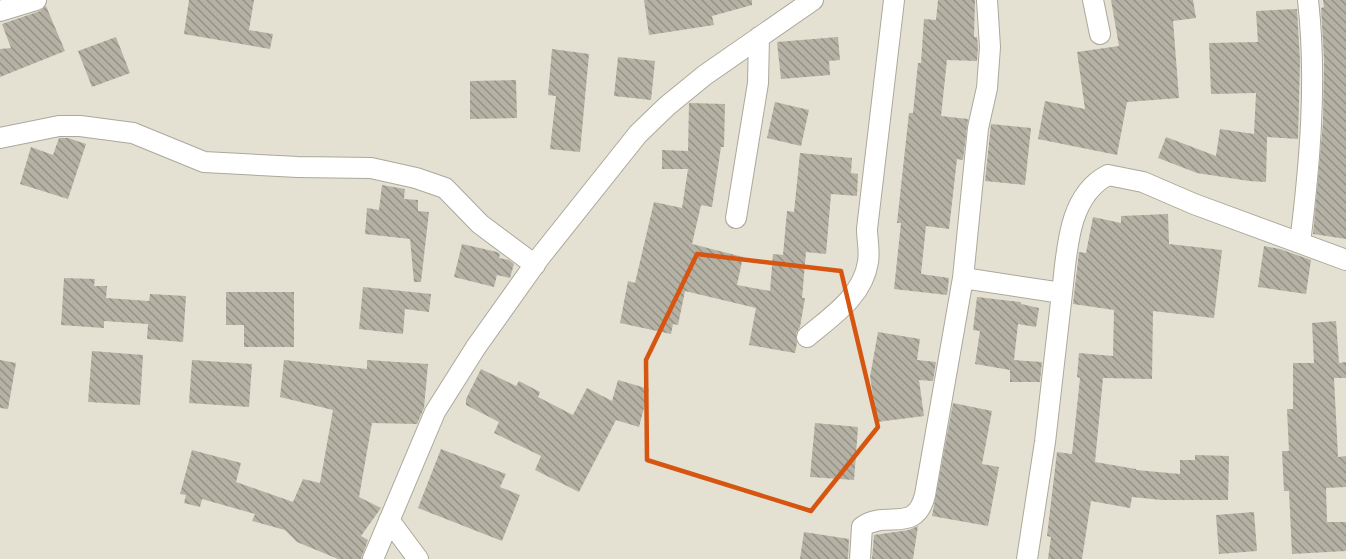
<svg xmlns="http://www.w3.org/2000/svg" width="1346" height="559" font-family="Overpass,sans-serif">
	<defs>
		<pattern id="building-back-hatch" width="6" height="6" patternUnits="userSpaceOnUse" patternTransform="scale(1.5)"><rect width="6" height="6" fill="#b5b1a4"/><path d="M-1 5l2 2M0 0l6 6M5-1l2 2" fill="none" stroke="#949186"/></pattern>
	</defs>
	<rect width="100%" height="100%" fill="#e4e0d2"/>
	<!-- building -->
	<path fill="url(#building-back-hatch)" d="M189 0H254L249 30 273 34 270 49 184 34Z
		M644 0H752V5L712 16 714 25 649 35Z
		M938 0H975L974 37H977L978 47 977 61 947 60 941 116 968 119 963 160 957 159 949 229 926 226 921 274 949 278 947 295 894 289 901 223H897L909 113H913L918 63H921L924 19 936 20Z
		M1111 0H1193L1196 18 1173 21 1179 98 1127 102 1117 155 1038 139 1045 101 1085 109 1077 52 1119 46Z
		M1323 0H1346V239L1313 234 1323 122 1324 60 1321 8 1324 7Z
		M46 6 65 51 0 77V49L11 48 2 24 40 11Z
		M1297 9 1300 61 1298 139 1267 137 1266 182 1249 181 1197 173 1158 158 1166 137 1216 156 1220 129 1254 134 1256 93 1211 94 1209 43 1258 42 1256 11Z
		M116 37 130 73 92 87 78 51Z
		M838 37 840 60 829 61 830 75 781 79 777 42Z
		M552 49 589 54 580 152 550 149 556 96 548 95Z
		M618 57 655 61 651 100 614 96Z
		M516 80 517 118 470 119V81Z
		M775 102 809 110 801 146 767 138Z
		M689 103 725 104 724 147H721L712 207 701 205 692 244 743 257 737 285 770 291 773 254 783 255 787 211 794 212 800 153 852 158 851 173 858 174 857 196 831 194 826 254 806 252 802 298H805L800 327 796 333 797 343 795 353 749 345 756 308 685 291 678 325 673 324 671 334 620 323 628 281 635 283 654 202 682 208 688 169H662V150L688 151Z
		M991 124 1031 128 1025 185 985 181Z
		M59 138H68L86 144 68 199 20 184 31 147 53 155Z
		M382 185 405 189 404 199 418 200V211L429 212 421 282H414L410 239 365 234 367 208 379 210Z
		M1168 214 1169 244 1222 250 1214 318 1153 311 1152 379 1103 378 1095 462 1136 469V470L1180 474V460H1195V455L1229 456 1228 500H1162L1132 497 1130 508 1091 501 1082 559H1048L1051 537 1047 536 1057 452 1072 454 1080 378 1077 377 1079 353 1113 356 1114 310 1073 304 1079 252 1086 253 1093 217 1121 223V216Z
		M462 244 497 252 500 254 499 258 509 260 514 264 510 278 497 275 494 287 454 277Z
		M1264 246 1280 249 1311 260 1306 294 1258 287Z
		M64 278 95 279 94 286H107L106 298 149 301 150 294 186 296 183 342 147 339 148 324 104 321V328L61 325Z
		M363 287 431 294 429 312 405 309 403 334 359 329Z
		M226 292H294V347H244V325H226Z
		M977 297 1021 302V304L1039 308 1036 327 1018 324 1014 360 1042 362 1040 382H1010V370L975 364 980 331 973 330Z
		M1336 321 1339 363 1346 362V378H1334L1338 457 1346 456V487L1326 488 1327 522H1346V551L1292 554 1289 491H1284L1282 451H1289L1287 409H1293V363H1314L1312 323Z
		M878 332 920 339 917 360 936 362 933 381 919 380 924 416 877 422 870 377Z
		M92 351 143 355 140 405 88 402Z
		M0 360 16 363 8 409 0 408Z
		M192 360 252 364 249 407 189 403Z
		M284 360 367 369V360L428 364 424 408 417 424 372 423 359 497 381 508 361 536 368 540 361 559H338L297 542 285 530 252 521 255 514 202 499 200 507 184 503 186 495 180 494 192 450 241 463 236 482 293 502 303 479 320 483 333 410 280 397Z
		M481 369 516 386 519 381 540 392 538 397 573 415 587 388 612 401 618 380 649 389 639 427 616 420 579 492 535 470 541 456 494 433 499 422 466 405V399Z
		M953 403 992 411 982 464 999 467 988 526 932 516Z
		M815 423 858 427 854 480 810 477Z
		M441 449 506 474 500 487 520 495 502 541 418 508Z
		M1254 512 1257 551 1219 554 1216 515Z
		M918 526 913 559H872L874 535 909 530Z
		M804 532 849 539 848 559H800Z"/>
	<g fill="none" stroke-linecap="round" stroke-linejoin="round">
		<!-- minor casing -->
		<g stroke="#aca89b" stroke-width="22">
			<path id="minor" d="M1093 0 1100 34
				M0 11 36 0
				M0 138 59 126H80L133 133 204 162 298 167 371 168 416 178 445 188 480 224 535 265
				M736 218 758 83 759 37
				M1300 243C1310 163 1317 80 1308 0
				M963 278 1062 293C1067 253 1067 196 1108 175L1143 182 1194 204 1346 260
				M807 337C832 316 863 296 868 262 870 251 867 239 867 229L894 0
				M389 520 418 559
				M373 559 435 412 476 347 540 257 638 134 667 106 705 75 813 0
				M860 559 862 527C887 509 915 535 925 495L963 278 978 128 987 88 990 47 987 0
				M1027 559 1045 442 1062 293"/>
		</g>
		<!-- minor -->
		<use href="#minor" stroke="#fff" stroke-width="20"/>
	</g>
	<!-- marked area -->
	<path fill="none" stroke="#d65510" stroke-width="4.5" stroke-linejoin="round" d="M697 254 841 271 878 427 811 511 647 460 646 360Z"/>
</svg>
